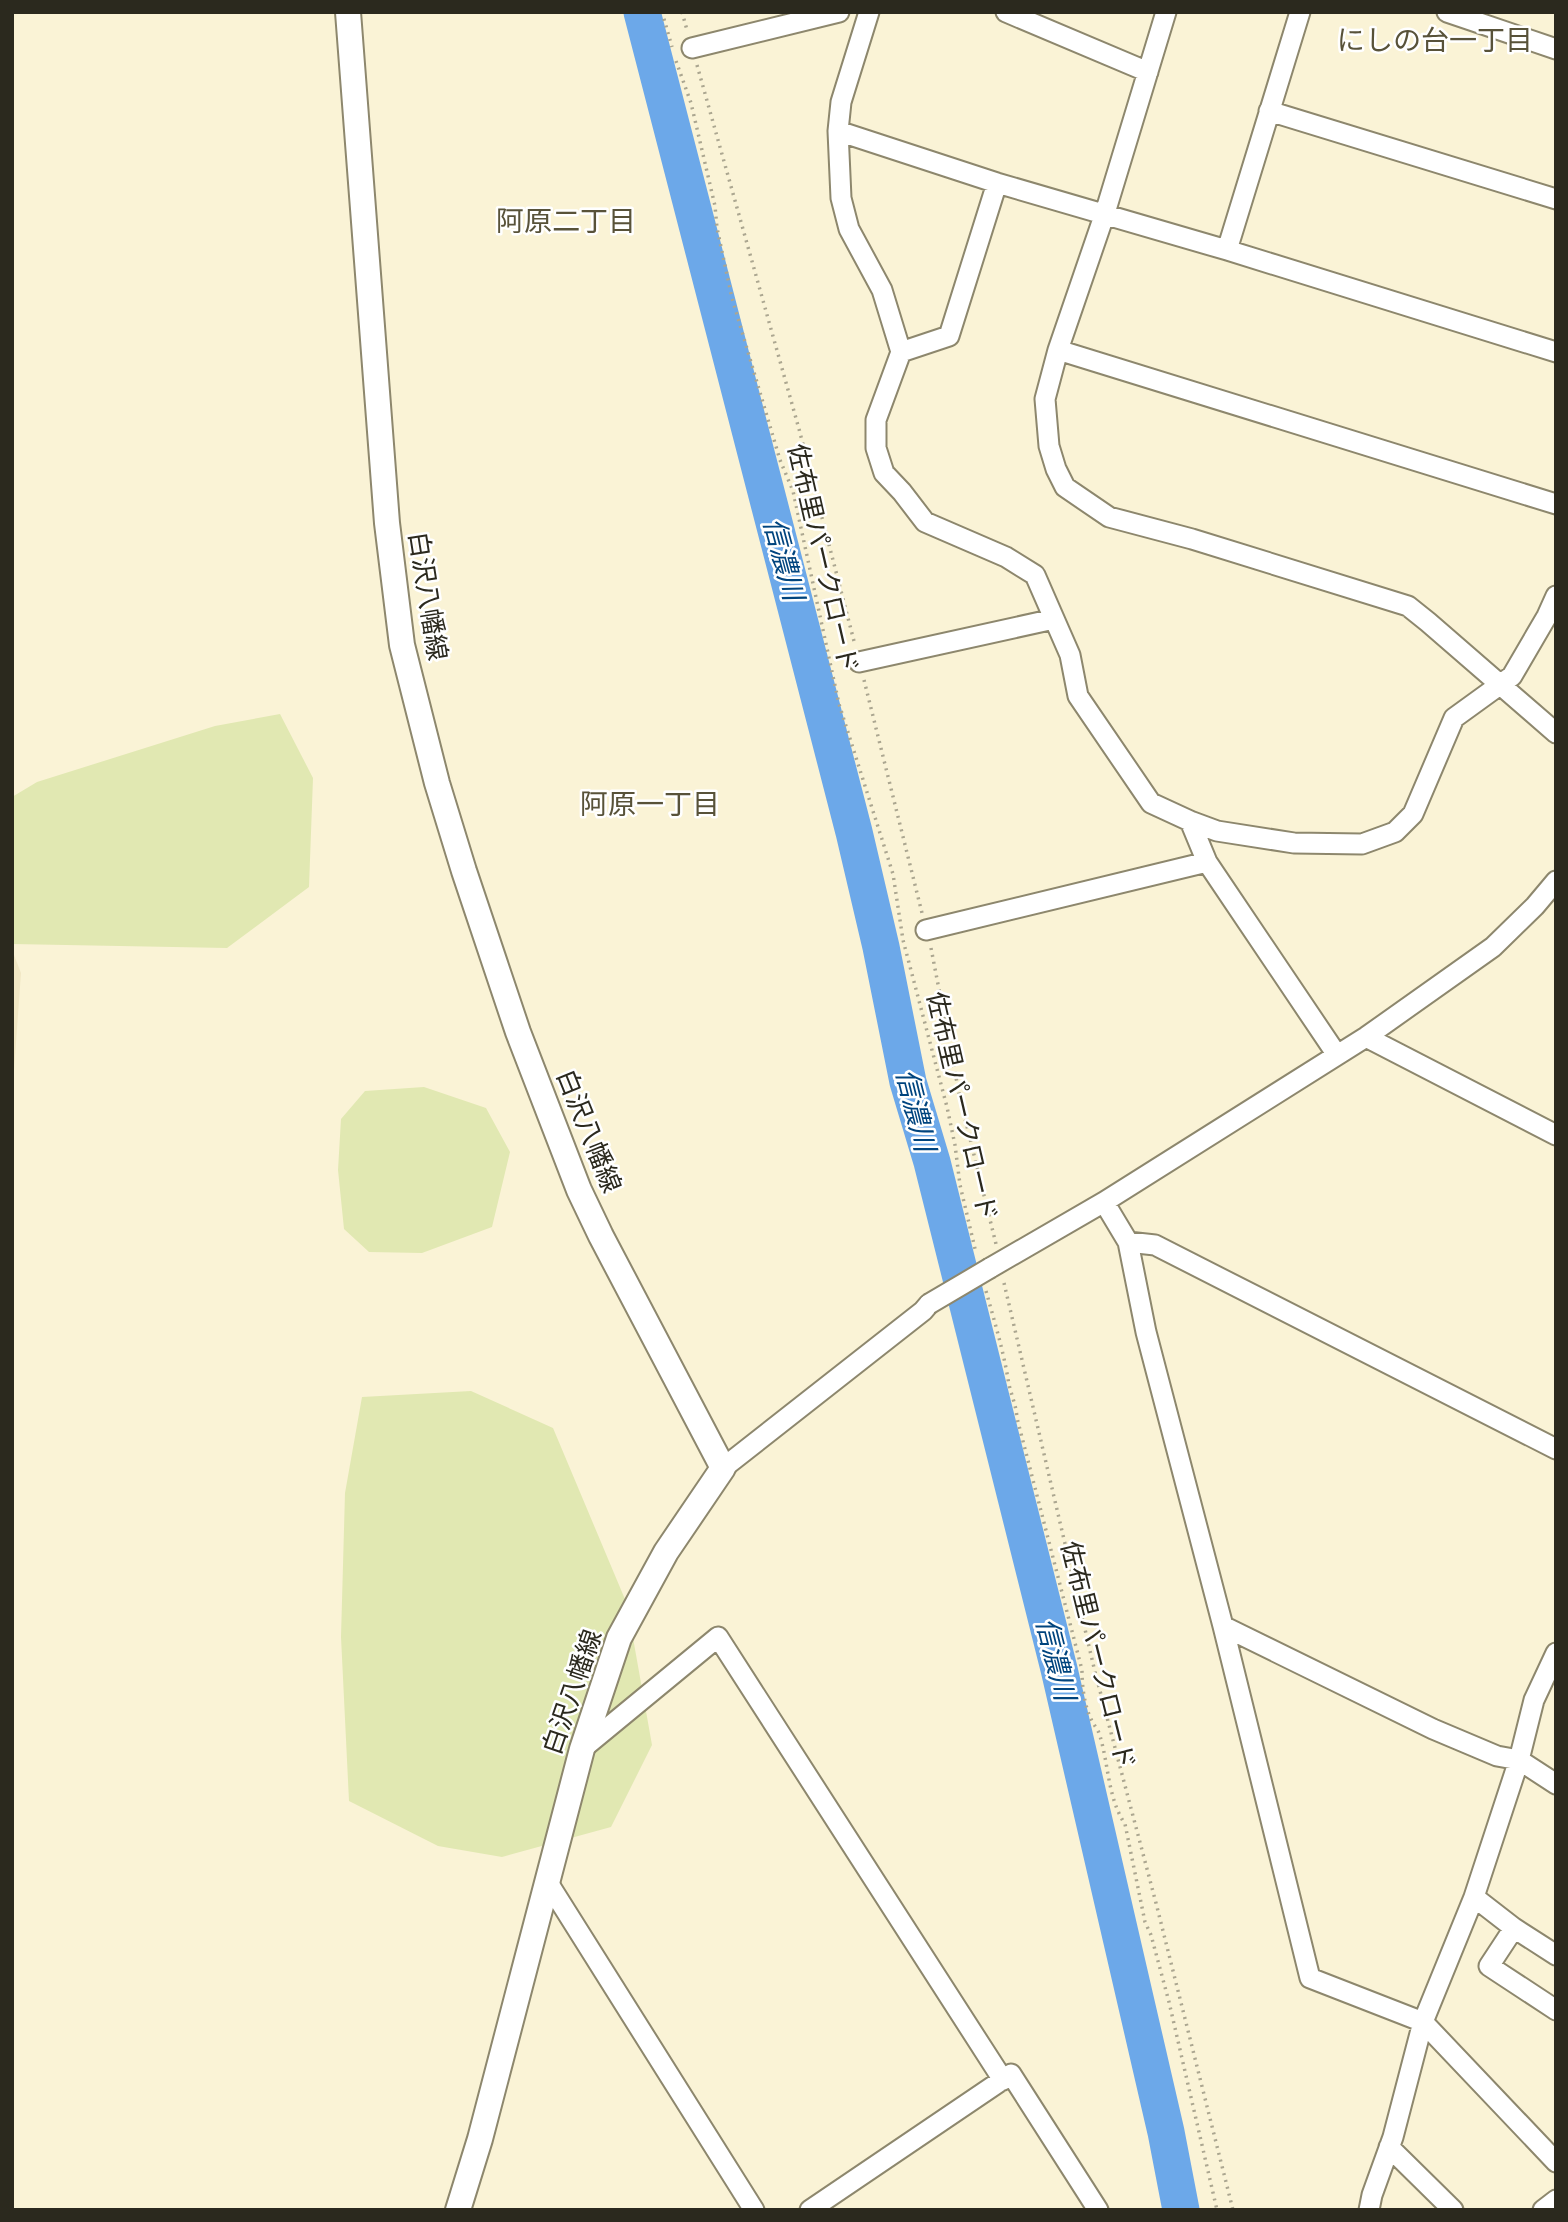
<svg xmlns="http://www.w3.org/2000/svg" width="1568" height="2222" font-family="Jost,'Noto Sans JP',sans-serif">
	<rect width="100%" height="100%" fill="#faf3d6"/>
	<!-- built -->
	<path fill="#f1e7c4" d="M12 950 21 973 12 1098Z"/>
	<!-- green -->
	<path fill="#e1e8b2" d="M280 714 313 778 309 887 227 948 12 944V797L37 782 215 726Z
		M424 1087 486 1108 510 1152 492 1227 422 1253 369 1252 344 1229 338 1170 341 1119 365 1091Z
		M471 1391 553 1428 627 1604 652 1745 611 1827 502 1857 438 1846 349 1801 341 1637 345 1493 362 1397Z"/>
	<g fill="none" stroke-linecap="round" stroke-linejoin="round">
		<!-- river -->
		<path stroke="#6ca8e9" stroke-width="37" d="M642 12 854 832 881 947 908 1082 932 1162 1059 1669 1166 2132 1181 2210"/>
		<!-- minor casing -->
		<g stroke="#8d876d" stroke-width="23">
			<path id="minor" d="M869 12 841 102 838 131 841 198 849 229 882 290 901 352 876 420V448L884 473 902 492 925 522 1006 557 1035 575 1070 655 1078 696 1151 803 1190 821 1217 831 1294 843 1362 844 1395 832 1413 814 1454 718 1512 676 1547 616 1556 596
				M1006 12 1148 72
				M1166 12 1105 213 1058 350 1045 399 1049 446 1056 469 1065 487 1109 517 1192 539 1408 606 1428 622 1556 733
				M1447 12 1556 49
				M692 48 839 12
				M1269 111 1556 199
				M838 131 997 183 1227 250 1556 352
				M1227 250 1300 12
				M1058 350 1556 504
				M901 352 949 336 997 183
				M859 662 1054 619
				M1190 821 1207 862 1337 1055
				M926 930 1207 862
				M1366 1037 1556 1135
				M1104 1202 1128 1242 1146 1332 1223 1626 1310 1978 1423 2022 1556 2162
				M1128 1242 1155 1245 1556 1449
				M990 1268 1104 1202 1366 1037 1493 947 1535 906 1556 881
				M723 1468 923 1311 929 1304
				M1223 1626 1433 1729 1497 1756 1519 1760 1556 1784
				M582 1749 718 1637 1003 2080
				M547 1881 754 2210
				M1474 1897 1514 1928 1556 1955
				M1514 1928 1489 1966 1556 2010
				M1389 2147 1453 2210
				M810 2210 1011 2074 1098 2210
				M1369 2210 1372 2195 1393 2137 1423 2022 1474 1897 1519 1760 1534 1700 1556 1653
				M1543 2210 1556 2200"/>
		</g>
		<!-- major casing -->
		<g stroke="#8d876d" stroke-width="28">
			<path id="major" d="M348 12 387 523 402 645 437 783 464 871 518 1032 579 1190 601 1236 723 1468 666 1552 619 1638 582 1749 480 2139 458 2210"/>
		</g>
		<!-- path -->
		<path stroke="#aba690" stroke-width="3.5" stroke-dasharray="2 5" stroke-linecap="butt" d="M662 12 672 47
			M682 12 687 30
			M676 61 691 103 715 206 717 228 732 298 780 460 793 491 839 704 893 874 903 940 947 1107 955 1145 960 1185 976 1253
			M697 65 799 429 855 645
			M864 680 922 913
			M931 948 960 1098 996 1244
			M1004 1283 1095 1672 1156 1903 1233 2210
			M986 1291C994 1320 1003 1349 1008 1379 1010 1393 1016 1403 1017 1418L1082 1670C1082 1686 1084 1704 1091 1719 1093 1724 1097 1728 1099 1733 1109 1763 1107 1797 1125 1824L1145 1922 1151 1935 1169 2002 1217 2210"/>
		<!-- minor -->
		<use href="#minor" stroke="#fff" stroke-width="19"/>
		<!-- major -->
		<use href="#major" stroke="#fff" stroke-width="24"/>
		<!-- minor-bridge casing -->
		<g stroke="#8d876d" stroke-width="23" stroke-linecap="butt">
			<path id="minor-bridge" d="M929 1304 990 1268"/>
		</g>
		<!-- minor-bridge -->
		<use href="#minor-bridge" stroke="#fff" stroke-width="19"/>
	</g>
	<g text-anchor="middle" stroke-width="5" stroke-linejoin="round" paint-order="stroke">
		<!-- street labels -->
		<g font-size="26" fill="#2b291e" stroke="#fff">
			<text transform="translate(823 558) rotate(77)" y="9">佐布里パークロード</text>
			<text transform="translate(428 596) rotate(81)" y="9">白沢八幡線</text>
			<text transform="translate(962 1106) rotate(77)" y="9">佐布里パークロード</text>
			<text transform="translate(589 1131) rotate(68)" y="9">白沢八幡線</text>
			<text transform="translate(1098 1655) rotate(76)" y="9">佐布里パークロード</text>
			<text transform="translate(572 1692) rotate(-71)" y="9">白沢八幡線</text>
		</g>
		<!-- neighbourhood labels -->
		<g font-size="28" fill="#585239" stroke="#fff">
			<text x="1435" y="50">にしの台一丁目</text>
			<text x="566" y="231">阿原二丁目</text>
			<text x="650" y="814">阿原一丁目</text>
		</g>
		<!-- water labels -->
		<g font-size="28" font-style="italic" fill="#00447e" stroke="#fff">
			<text transform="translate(784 559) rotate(75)" y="10">信濃川</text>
			<text transform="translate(916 1110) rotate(76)" y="10">信濃川</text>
			<text transform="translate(1056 1659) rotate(76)" y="10">信濃川</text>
		</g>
	</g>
	<!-- border -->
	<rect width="1568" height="2222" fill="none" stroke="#2b291e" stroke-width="28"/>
</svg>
